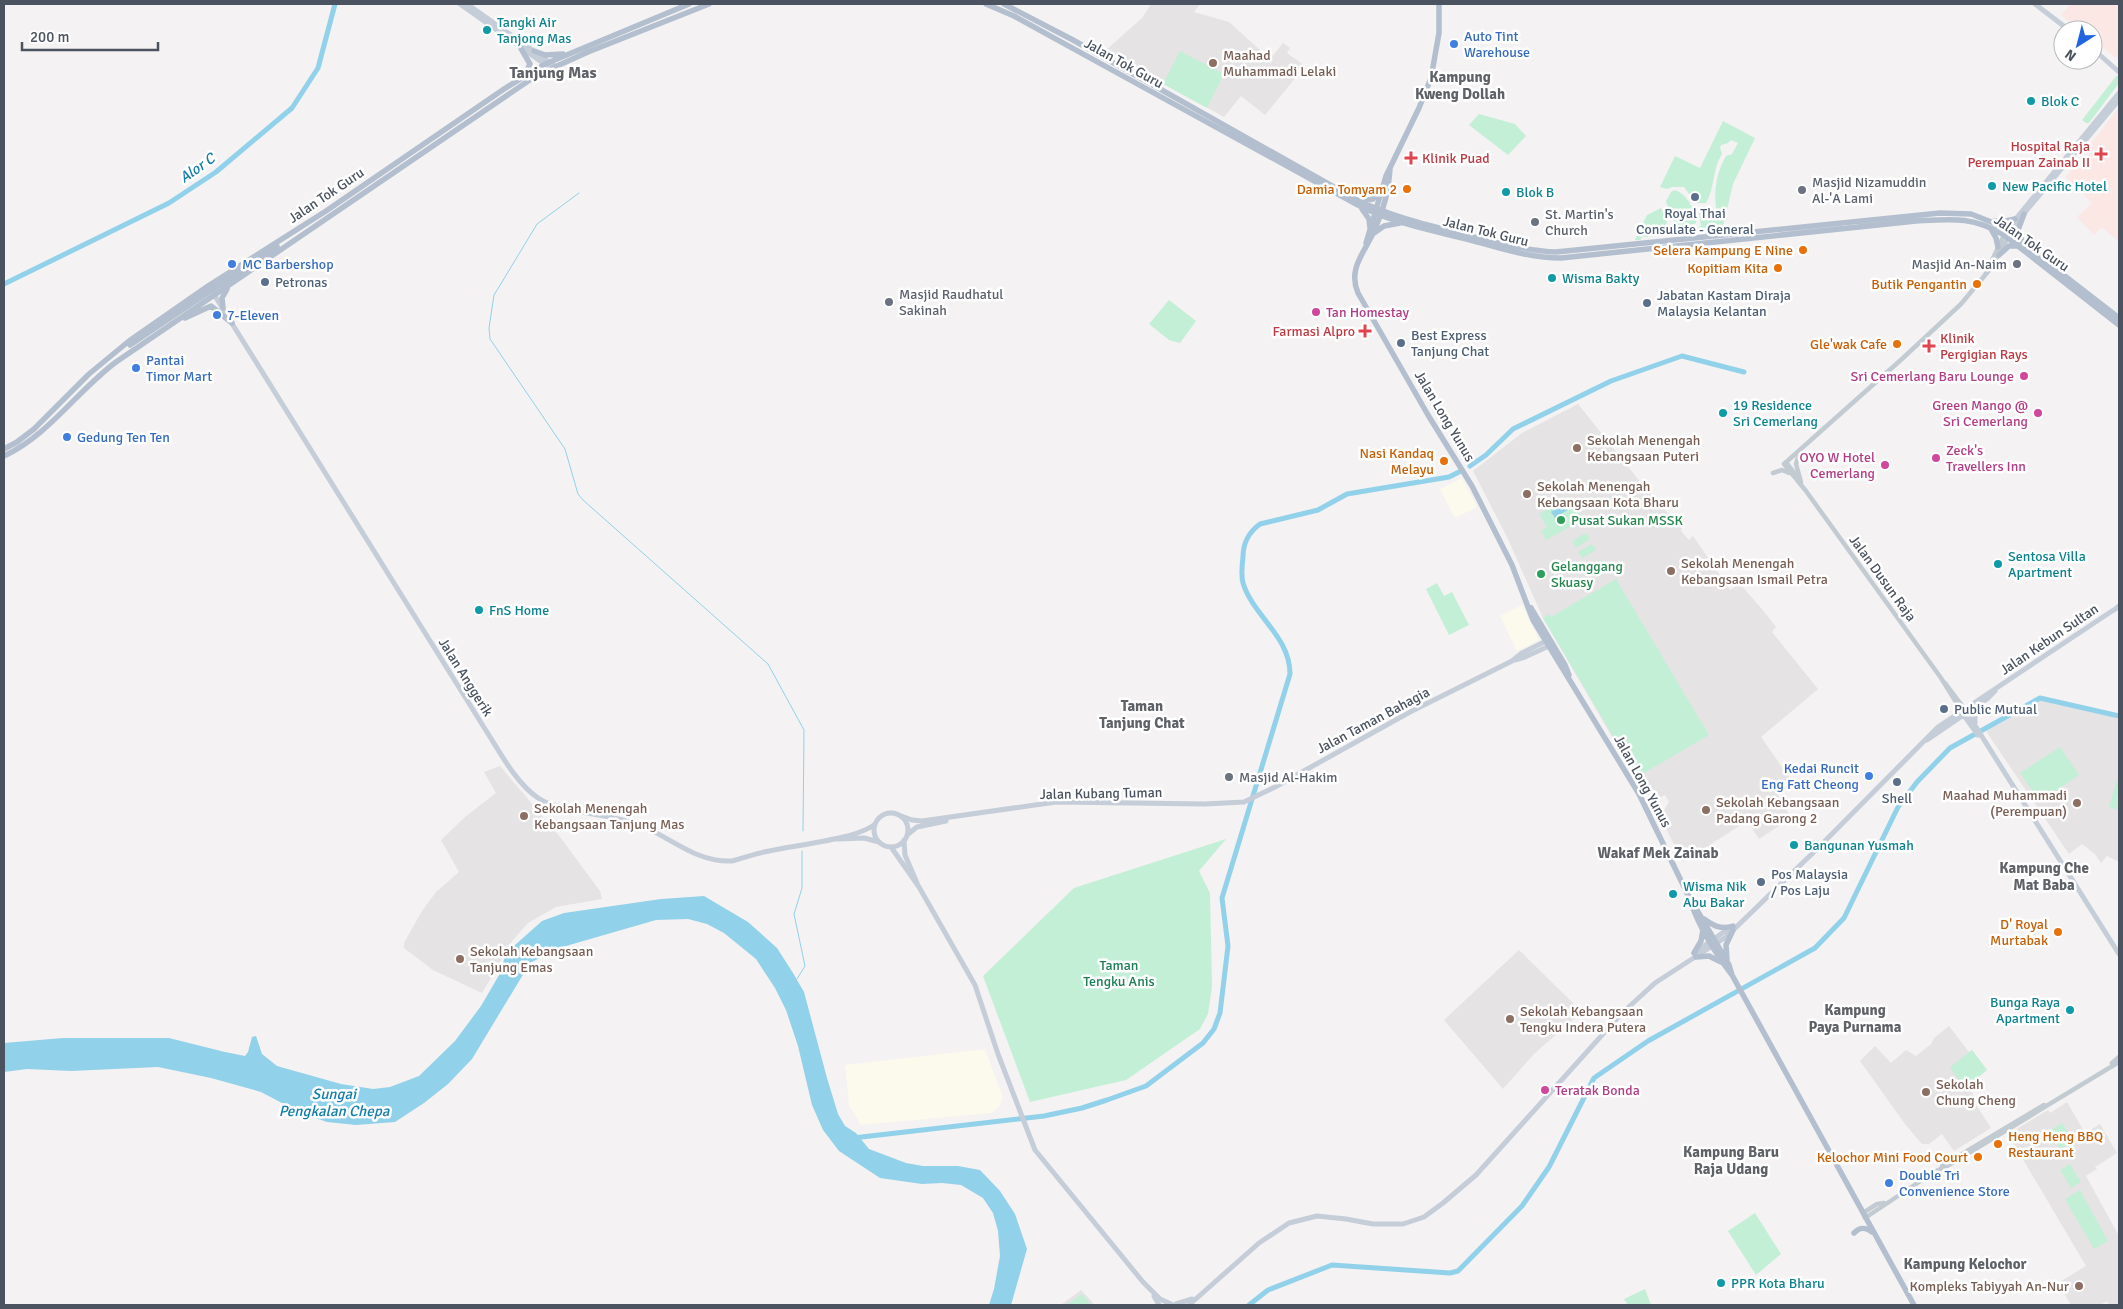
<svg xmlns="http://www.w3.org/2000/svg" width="2123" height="1309" font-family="Signika,sans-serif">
	<rect width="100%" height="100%" fill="#f4f2f2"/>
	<!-- commercial -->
	<path fill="#fcf9ed" d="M1462 478 1477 507 1455 518 1440 489Z
		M1522 605 1539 640 1517 651 1500 616Z
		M985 1049 1003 1097 999 1107 992 1113 861 1125 849 1105 845 1065Z"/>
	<!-- education -->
	<path fill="#e5e3e4" d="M1151 4H1200L1194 12 1229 22 1270 59 1283 43 1290 48 1287 53 1305 66 1265 115 1241 96 1224 117 1105 51 1142 18Z
		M1578 404 1641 483 1682 529 1681 531 1689 540 1693 536 1730 590 1740 584 1762 609 1776 627 1772 632 1818 689 1761 737 1789 777 1777 793 1791 818 1759 839 1747 821 1683 862 1660 817 1669 802 1665 795 1656 800 1633 773 1543 618 1508 539 1473 471 1522 433Z
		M2040 700 2119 718V862L2107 856 2101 863 2095 854 2082 844 2069 854 1986 731Z
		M500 766 560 837 600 891 602 899 556 907 528 923 513 940 482 993 433 970 404 948V943L422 911 436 892 459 872 441 840 465 817 496 793 484 772Z
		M1519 950 1574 1004 1569 1010 1576 1017 1534 1054 1503 1089 1444 1020Z
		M1949 1026 1969 1052 1972 1050 1987 1070 1968 1086 1975 1098 1973 1100 1991 1128 1954 1151 1942 1134 1929 1144H1922L1905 1124 1860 1061 1875 1046 1891 1063 1906 1050 1916 1056 1931 1044 1934 1038Z
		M2067 1102 2085 1133 2100 1124 2117 1153 2095 1167 2097 1169 2086 1176 2119 1236V1305H2109L2107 1301 2100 1305H2071L2058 1283 2086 1266 2008 1134 2048 1110 2050 1113Z
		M1081 1290 1093 1303 1092 1305H1061Z"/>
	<!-- medical -->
	<path fill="#fbe8e5" d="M2071 4H2119V60L2093 40V30H2080L2061 15Z
		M2119 107V242L2102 227 2094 235 2077 217 2092 203 2066 177Z"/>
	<!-- green -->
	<path fill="#c3efd7" d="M1180 51 1224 74 1207 108 1163 84Z
		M2117 75 2119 78V83L2089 123H2086L2082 120Z
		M1479 114 1515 124 1526 136 1508 155 1469 125Z
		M1723 121 1755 138 1733 184 1722 231 1667 235 1669 231 1699 227 1701 225 1699 213H1717C1713 194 1716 173 1726 156L1732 154 1738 143 1731 140 1728 143 1721 145 1720 148 1722 154C1712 170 1715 188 1706 203H1696L1684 187H1672L1667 189 1660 187 1675 156 1700 168Z
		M1675 190C1687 194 1694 209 1697 220L1695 224 1679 226 1671 218 1666 201 1671 192Z
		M1661 208 1667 221 1662 236 1642 237 1640 240H1635L1647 215Z
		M1169 300 1196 321 1180 343 1169 340 1149 324Z
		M1569 497 1582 518 1577 523 1546 540 1541 531 1547 527 1539 514Z
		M1586 533 1590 539 1576 548 1572 541Z
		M1592 544 1596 550 1582 558 1578 552Z
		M1616 579 1709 735 1637 777 1543 618 1549 614 1551 617Z
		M1437 583 1444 596 1452 592 1469 625 1449 635 1426 589Z
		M2060 747 2079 775 2040 802 2020 773Z
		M2119 773V810L2109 807Z
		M1226 839 1199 871 1210 893 1212 987 1208 1014 1200 1029 1126 1080 1030 1102 983 976 1074 888Z
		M1972 1050 1987 1070 1964 1088 1950 1067Z
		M2062 1123 2069 1134 2066 1136 2071 1143 2060 1149 2056 1142 2053 1144 2046 1133Z
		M2070 1164 2081 1182 2071 1188 2060 1170Z
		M2080 1190 2108 1241 2094 1249 2065 1199Z
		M1755 1213 1781 1254 1756 1275 1728 1231Z
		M1645 1289 1651 1305H1628L1624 1299Z
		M1082 1294 1090 1303 1088 1305H1066Z"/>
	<!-- water -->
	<path fill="#92d1ea" d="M1565 503 1569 509 1555 518 1551 512Z
		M704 896 748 922 777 948 793 973 804 992 827 1078 838 1114 845 1126 856 1133 869 1149 906 1163 923 1166H958L980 1170 1000 1191 1015 1214 1027 1249 1011 1305H989L994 1289 1000 1256 998 1231 993 1213 983 1198 961 1185 942 1183 922 1184 880 1178 839 1151 823 1130 812 1105 798 1046 786 1010 775 988 756 959 724 933 707 924 688 919 656 920 559 948 530 963 472 1059 448 1084 424 1103 395 1122 356 1125 327 1122 299 1112 261 1092 211 1078 158 1067 71 1071 27 1069 4 1072V1043L63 1038H169L225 1052 245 1056 248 1052 252 1037 256 1036 262 1054 277 1066 341 1084 373 1089 390 1087 419 1076 455 1041 481 1006 502 970 505 954 542 921 564 913 661 899Z"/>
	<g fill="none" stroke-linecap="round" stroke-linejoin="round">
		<!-- stream -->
		<path stroke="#92d1ea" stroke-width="1" d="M579 193 537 224 502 282 494 295 489 328 490 339 565 449 578 494 583 500 768 664 804 730 803 831
			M797 979 805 966 794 914 802 888V851"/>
		<!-- canal -->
		<path stroke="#92d1ea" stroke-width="5" d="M4 284 169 203 216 172 292 108 318 68 335 4
			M1470 466 1486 455 1513 429 1611 381 1682 356 1744 372
			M853 1138 1044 1116 1082 1108 1107 1100 1146 1086 1203 1043 1214 1029 1220 1013 1228 946 1222 898 1290 674C1290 636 1253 616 1243 583 1241 575 1242 565 1243 557 1243 544 1249 532 1260 524L1318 510 1347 494 1449 477 1459 472
			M1249 1305 1268 1290 1332 1265 1450 1273 1458 1271 1522 1206 1549 1167 1594 1078 1648 1041 1815 948 1844 918 1898 807 1917 782 1950 748 2040 698 2119 716"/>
		<!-- tertiary -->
		<path stroke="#c3cbd2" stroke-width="4.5" d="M1985 275 2004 235
			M1800 451 1796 464 1801 482
			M1786 462 1799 479
			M1773 473 1782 470 1789 473
			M1945 683 1964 708
			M1961 710 1941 678 1806 491 1784 464 1903 358 1961 304 1991 268 2008 238
			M2112 1063 2119 1057
			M1942 1166 2044 1105
			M1932 1173 1949 1165 2119 1062
			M1863 1213 1877 1204 1884 1203
			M1865 1218 1934 1172"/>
		<!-- secondary -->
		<path stroke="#c5cdd9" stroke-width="5" d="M460 4 550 68
			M467 4 555 66
			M2035 4 2069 30
			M2093 49 2119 72
			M2005 232 2119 93
			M2009 237 2026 211 2119 100
			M213 293 485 729C500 752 515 782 538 798 559 812 607 814 634 823 668 834 694 863 732 861 744 858 757 853 769 851 795 845 858 839 875 824
			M2114 610 2119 606
			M1515 660 1525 657 1551 645
			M1964 708 2119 954
			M1963 714 1978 735
			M1975 723V713L1978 705
			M1927 740 1987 699 1995 691
			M874 830a17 17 0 1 1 34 0a17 17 0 1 1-34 0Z
			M896 814 912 820 922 821 1056 802 1205 804 1244 802 1275 787 1410 712 1512 661 1522 653 1548 640
			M907 835 917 827 946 821
			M838 839 864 838 879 842
			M904 840 905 855 917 883
			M891 847 919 887 975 985 998 1054 1035 1150 1143 1282 1160 1299 1171 1304
			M1695 952 1731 927
			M1154 1296 1159 1305
			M1176 1304 1192 1299
			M1189 1305 1259 1243 1289 1223 1317 1216 1346 1219 1373 1224H1403L1424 1217 1443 1203 1476 1175 1621 1014 1655 983 1726 937 1819 847 1938 727 2112 611"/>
		<!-- primary -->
		<path stroke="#b3bfcf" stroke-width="5.5" d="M986 4 1014 16 1356 204C1392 223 1434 231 1474 241 1502 249 1531 258 1561 258L1916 221C1951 219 1973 216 2004 235L2119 325
			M1004 4 1073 40 1357 200C1394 218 1435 227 1474 237 1501 243 1528 251 1556 252L1940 213 1971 214 1999 225 2119 318
			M519 45 530 64 524 76
			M534 51 545 55 563 54
			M1390 169C1389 189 1383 211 1375 229 1366 251 1347 268 1358 293L1428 415 1472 486 1512 565 1533 620 1639 794 1687 893 1729 965 1732 975
			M1362 201 1373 199 1380 190
			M1362 209 1369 219 1370 228
			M1995 221H2006L2015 219
			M1991 229 1996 238 1998 247
			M1374 233 1384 226 1400 223
			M2022 240 2018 230 2024 214
			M1366 243 1386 176 1419 108 1431 78 1439 33V4
			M1999 255 2009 246H2018
			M223 308 222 298 227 289
			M185 318 211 306 232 323
			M130 345 277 246
			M4 449 17 442 34 429 89 374 129 341 208 286 326 211 504 89 545 64 689 4
			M4 456C49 435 77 391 116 362L537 75 588 52 709 4
			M1531 608 1565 665 1569 675
			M1691 903C1700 928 1716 954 1732 975L1914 1305
			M1704 919C1714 926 1721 930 1733 926
			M1694 953 1701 941 1703 930
			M1696 957 1709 956 1721 962
			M1727 959 1726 945 1733 930
			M1854 1233C1860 1227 1865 1227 1872 1232"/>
	</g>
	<!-- markers -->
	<g fill="#0f9aa8" stroke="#fff" stroke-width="2">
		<circle cx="487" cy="30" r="5"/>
		<circle cx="2031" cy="101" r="5"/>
		<circle cx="1992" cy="186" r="5"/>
		<circle cx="1506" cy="192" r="5"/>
		<circle cx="1552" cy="278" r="5"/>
		<circle cx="1723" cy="413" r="5"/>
		<circle cx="1998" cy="564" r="5"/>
		<circle cx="479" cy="610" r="5"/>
		<circle cx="1794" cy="845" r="5"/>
		<circle cx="1673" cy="894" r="5"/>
		<circle cx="2070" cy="1010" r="5"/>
		<circle cx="1721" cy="1283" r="5"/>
	</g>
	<g fill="#3f7fe0" stroke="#fff" stroke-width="2">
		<circle cx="1454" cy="44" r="5"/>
		<circle cx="232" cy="264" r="5"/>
		<circle cx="217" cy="315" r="5"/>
		<circle cx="136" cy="368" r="5"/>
		<circle cx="67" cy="437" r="5"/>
		<circle cx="1869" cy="776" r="5"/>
		<circle cx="1889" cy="1183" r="5"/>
	</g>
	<g fill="#8d6e63" stroke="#fff" stroke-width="2">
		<circle cx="1213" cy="63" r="5"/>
		<circle cx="1577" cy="448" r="5"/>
		<circle cx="1527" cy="494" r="5"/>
		<circle cx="1671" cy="571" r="5"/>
		<circle cx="2077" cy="803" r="5"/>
		<circle cx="1706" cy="810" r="5"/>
		<circle cx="524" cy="816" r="5"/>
		<circle cx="460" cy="959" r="5"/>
		<circle cx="1510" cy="1019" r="5"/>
		<circle cx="1926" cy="1092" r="5"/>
		<circle cx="2079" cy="1286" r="5"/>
	</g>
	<g fill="#e0444e" stroke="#fff" stroke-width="2">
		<path d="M2098.5 146.5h5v5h5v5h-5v5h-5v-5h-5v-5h5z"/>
		<path d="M1408.5 150.5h5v5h5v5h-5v5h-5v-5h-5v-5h5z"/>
		<path d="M1362.5 323.5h5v5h5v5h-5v5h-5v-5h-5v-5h5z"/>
		<path d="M1926.5 338.5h5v5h5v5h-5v5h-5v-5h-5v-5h5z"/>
	</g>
	<g fill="#e8710a" stroke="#fff" stroke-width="2">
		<circle cx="1407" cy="189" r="5"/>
		<circle cx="1803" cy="250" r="5"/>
		<circle cx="1778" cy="268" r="5"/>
		<circle cx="1977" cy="284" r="5"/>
		<circle cx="1897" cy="344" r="5"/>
		<circle cx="1444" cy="461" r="5"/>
		<circle cx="2058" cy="932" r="5"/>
		<circle cx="1998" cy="1144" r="5"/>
		<circle cx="1978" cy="1157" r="5"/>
	</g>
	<g fill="#6b7280" stroke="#fff" stroke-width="2">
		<circle cx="1802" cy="190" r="5"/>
		<circle cx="1535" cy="222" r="5"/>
		<circle cx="2017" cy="264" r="5"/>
		<circle cx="889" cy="302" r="5"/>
		<circle cx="1229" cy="777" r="5"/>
	</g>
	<g fill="#5c6f8a" stroke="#fff" stroke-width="2">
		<circle cx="1695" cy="197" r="5"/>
		<circle cx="265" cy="282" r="5"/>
		<circle cx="1647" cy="303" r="5"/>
		<circle cx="1401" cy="343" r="5"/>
		<circle cx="1944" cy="709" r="5"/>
		<circle cx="1897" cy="782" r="5"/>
		<circle cx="1761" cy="882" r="5"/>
	</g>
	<g fill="#d1479c" stroke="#fff" stroke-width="2">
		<circle cx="1316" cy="312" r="5"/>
		<circle cx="2024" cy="376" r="5"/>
		<circle cx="2038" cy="413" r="5"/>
		<circle cx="1936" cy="458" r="5"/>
		<circle cx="1885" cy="465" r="5"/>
		<circle cx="1545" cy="1090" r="5"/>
	</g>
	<g fill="#2e9e5b" stroke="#fff" stroke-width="2">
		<circle cx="1561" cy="520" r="5"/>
		<circle cx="1541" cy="574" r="5"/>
	</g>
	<g text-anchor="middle" stroke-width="5" stroke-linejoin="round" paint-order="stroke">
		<!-- culture labels -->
		<g font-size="14" fill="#0d838f" stroke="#fff" text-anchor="start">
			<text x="497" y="27">Tangki Air<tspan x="497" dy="16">Tanjong Mas</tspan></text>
			<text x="2041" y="106">Blok C</text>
			<text x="2002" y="191">New Pacific Hotel</text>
			<text x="1516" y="197">Blok B</text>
			<text x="1562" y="283">Wisma Bakty</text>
			<text x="1733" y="410">19 Residence<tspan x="1733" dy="16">Sri Cemerlang</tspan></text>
			<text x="2008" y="561">Sentosa Villa<tspan x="2008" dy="16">Apartment</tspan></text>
			<text x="489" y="615">FnS Home</text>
			<text x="1804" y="850">Bangunan Yusmah</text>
			<text x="1683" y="891">Wisma Nik<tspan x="1683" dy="16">Abu Bakar</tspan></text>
			<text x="2060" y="1007" text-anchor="end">Bunga Raya<tspan x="2060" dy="16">Apartment</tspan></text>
			<text x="1731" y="1288">PPR Kota Bharu</text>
		</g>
		<!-- shop labels -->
		<g font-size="14" fill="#366cbe" stroke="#fff" text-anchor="start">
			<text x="1464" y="41">Auto Tint<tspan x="1464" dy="16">Warehouse</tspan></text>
			<text x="242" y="269">MC Barbershop</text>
			<text x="227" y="320">7-Eleven</text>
			<text x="146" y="365">Pantai<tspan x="146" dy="16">Timor Mart</tspan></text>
			<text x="77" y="442">Gedung Ten Ten</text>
			<text x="1859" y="773" text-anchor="end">Kedai Runcit<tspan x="1859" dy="16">Eng Fatt Cheong</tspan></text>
			<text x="1899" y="1180">Double Tri<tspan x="1899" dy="16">Convenience Store</tspan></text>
		</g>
		<!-- education labels -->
		<g font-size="14" fill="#785e54" stroke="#fff" text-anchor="start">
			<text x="1223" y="60">Maahad<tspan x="1223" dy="16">Muhammadi Lelaki</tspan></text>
			<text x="1587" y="445">Sekolah Menengah<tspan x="1587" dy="16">Kebangsaan Puteri</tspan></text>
			<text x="1537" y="491">Sekolah Menengah<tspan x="1537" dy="16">Kebangsaan Kota Bharu</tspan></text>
			<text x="1681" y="568">Sekolah Menengah<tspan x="1681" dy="16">Kebangsaan Ismail Petra</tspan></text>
			<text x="2067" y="800" text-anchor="end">Maahad Muhammadi<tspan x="2067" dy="16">(Perempuan)</tspan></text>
			<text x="1716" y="807">Sekolah Kebangsaan<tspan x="1716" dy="16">Padang Garong 2</tspan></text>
			<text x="534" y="813">Sekolah Menengah<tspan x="534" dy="16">Kebangsaan Tanjung Mas</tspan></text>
			<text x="470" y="956">Sekolah Kebangsaan<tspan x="470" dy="16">Tanjung Emas</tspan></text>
			<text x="1520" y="1016">Sekolah Kebangsaan<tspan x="1520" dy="16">Tengku Indera Putera</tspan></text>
			<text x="1936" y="1089">Sekolah<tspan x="1936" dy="16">Chung Cheng</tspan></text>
			<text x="2069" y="1291" text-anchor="end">Kompleks Tabiyyah An-Nur</text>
		</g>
		<!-- street labels -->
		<g font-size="14" fill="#4a535f" stroke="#fff">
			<text transform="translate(1124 63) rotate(29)" y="5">Jalan Tok Guru</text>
			<text transform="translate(326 195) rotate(-34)" y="5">Jalan Tok Guru</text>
			<text transform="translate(1486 231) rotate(14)" y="5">Jalan Tok Guru</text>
			<text transform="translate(2032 243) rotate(35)" y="5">Jalan Tok Guru</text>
			<text transform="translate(1445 416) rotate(59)" y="5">Jalan Long Yunus</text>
			<text transform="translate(1883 578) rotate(54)" y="5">Jalan Dusun Raja</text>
			<text transform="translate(2049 639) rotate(-34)" y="5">Jalan Kebun Sultan</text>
			<text transform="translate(466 677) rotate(58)" y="5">Jalan Anggerik</text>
			<text transform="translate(1373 720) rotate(-28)" y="5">Jalan Taman Bahagia</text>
			<text transform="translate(1643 781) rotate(61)" y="5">Jalan Long Yunus</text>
			<text transform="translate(1101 793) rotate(-1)" y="5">Jalan Kubang Tuman</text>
		</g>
		<!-- health labels -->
		<g font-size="14" fill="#be3a42" stroke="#fff" text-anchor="end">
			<text x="2090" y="151">Hospital Raja<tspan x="2090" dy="16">Perempuan Zainab II</tspan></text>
			<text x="1422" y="163" text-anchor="start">Klinik Puad</text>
			<text x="1355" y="336">Farmasi Alpro</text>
			<text x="1940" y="343" text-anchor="start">Klinik<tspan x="1940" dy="16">Pergigian Rays</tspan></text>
		</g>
		<!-- worship labels -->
		<g font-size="14" fill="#5b616d" stroke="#fff" text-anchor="start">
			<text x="1812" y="187">Masjid Nizamuddin<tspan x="1812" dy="16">Al-'A Lami</tspan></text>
			<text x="1545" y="219">St. Martin's<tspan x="1545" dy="16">Church</tspan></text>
			<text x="2007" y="269" text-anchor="end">Masjid An-Naim</text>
			<text x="899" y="299">Masjid Raudhatul<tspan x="899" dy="16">Sakinah</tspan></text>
			<text x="1239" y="782">Masjid Al-Hakim</text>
		</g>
		<!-- food labels -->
		<g font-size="14" fill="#c56008" stroke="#fff" text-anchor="end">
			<text x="1397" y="194">Damia Tomyam 2</text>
			<text x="1793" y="255">Selera Kampung E Nine</text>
			<text x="1768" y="273">Kopitiam Kita</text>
			<text x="1967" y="289">Butik Pengantin</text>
			<text x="1887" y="349">Gle'wak Cafe</text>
			<text x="1434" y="458">Nasi Kandaq<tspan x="1434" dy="16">Melayu</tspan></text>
			<text x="2048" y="929">D' Royal<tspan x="2048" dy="16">Murtabak</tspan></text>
			<text x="2008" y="1141" text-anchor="start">Heng Heng BBQ<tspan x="2008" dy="16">Restaurant</tspan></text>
			<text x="1968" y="1162">Kelochor Mini Food Court</text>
		</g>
		<!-- service labels -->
		<g font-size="14" fill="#4e5e75" stroke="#fff" text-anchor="start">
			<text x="1695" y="218" text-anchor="middle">Royal Thai<tspan x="1695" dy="16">Consulate - General</tspan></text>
			<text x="275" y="287">Petronas</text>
			<text x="1657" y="300">Jabatan Kastam Diraja<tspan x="1657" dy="16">Malaysia Kelantan</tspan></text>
			<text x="1411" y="340">Best Express<tspan x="1411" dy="16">Tanjung Chat</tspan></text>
			<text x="1954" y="714">Public Mutual</text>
			<text x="1897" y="803" text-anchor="middle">Shell</text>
			<text x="1771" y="879">Pos Malaysia<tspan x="1771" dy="16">/ Pos Laju</tspan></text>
		</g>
		<!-- hotel labels -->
		<g font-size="14" fill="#b23c85" stroke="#fff" text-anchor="start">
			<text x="1326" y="317">Tan Homestay</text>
			<text x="2014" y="381" text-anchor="end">Sri Cemerlang Baru Lounge</text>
			<text x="2028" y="410" text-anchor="end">Green Mango @<tspan x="2028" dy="16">Sri Cemerlang</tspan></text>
			<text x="1946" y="455">Zeck's<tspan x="1946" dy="16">Travellers Inn</tspan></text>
			<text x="1875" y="462" text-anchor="end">OYO W Hotel<tspan x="1875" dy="16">Cemerlang</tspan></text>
			<text x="1555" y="1095">Teratak Bonda</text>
		</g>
		<!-- leisure labels -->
		<g font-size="14" fill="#27864d" stroke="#fff" text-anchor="start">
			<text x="1571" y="525">Pusat Sukan MSSK</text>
			<text x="1551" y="571">Gelanggang<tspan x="1551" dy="16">Skuasy</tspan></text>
		</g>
		<!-- park labels -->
		<g font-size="14" fill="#1b7f55" stroke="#fff">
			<text x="1119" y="970">Taman<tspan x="1119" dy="16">Tengku Anis</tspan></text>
		</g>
		<!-- neighbourhood labels -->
		<g font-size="15" font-weight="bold" fill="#5e6166" stroke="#fff">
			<text x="1460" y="82">Kampung<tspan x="1460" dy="17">Kweng Dollah</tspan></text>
			<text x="1142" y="711">Taman<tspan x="1142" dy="17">Tanjung Chat</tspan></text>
			<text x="1658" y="858">Wakaf Mek Zainab</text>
			<text x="2044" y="873">Kampung Che<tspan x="2044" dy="17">Mat Baba</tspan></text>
			<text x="1855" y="1015">Kampung<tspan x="1855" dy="17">Paya Purnama</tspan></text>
			<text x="1731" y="1157">Kampung Baru<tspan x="1731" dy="17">Raja Udang</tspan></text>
			<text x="1965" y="1269">Kampung Kelochor</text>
		</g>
		<!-- water labels -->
		<g font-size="15" font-style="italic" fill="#127eaa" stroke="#fff">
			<text transform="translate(197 168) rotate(-35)" y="5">Alor C</text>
			<text x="334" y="1099">Sungai<tspan x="334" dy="17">Pengkalan Chepa</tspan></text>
		</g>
		<!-- quarter labels -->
		<g font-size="16" font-weight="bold" fill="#5e6166" stroke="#fff">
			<text x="553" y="78">Tanjung Mas</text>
		</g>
	</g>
	<!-- border -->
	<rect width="2123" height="1309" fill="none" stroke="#4a535f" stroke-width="10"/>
	<!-- north arrow -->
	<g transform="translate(2078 45) rotate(216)"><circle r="24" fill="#ffffff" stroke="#b7babf"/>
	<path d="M0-4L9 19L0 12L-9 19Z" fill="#2065df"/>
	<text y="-8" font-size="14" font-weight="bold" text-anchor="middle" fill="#4a535f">N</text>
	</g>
	<!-- scale -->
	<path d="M22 42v8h136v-8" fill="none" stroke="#4a535f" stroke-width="2.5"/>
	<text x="30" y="42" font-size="15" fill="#4a535f" stroke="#ffffff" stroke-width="4" paint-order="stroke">200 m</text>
</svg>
